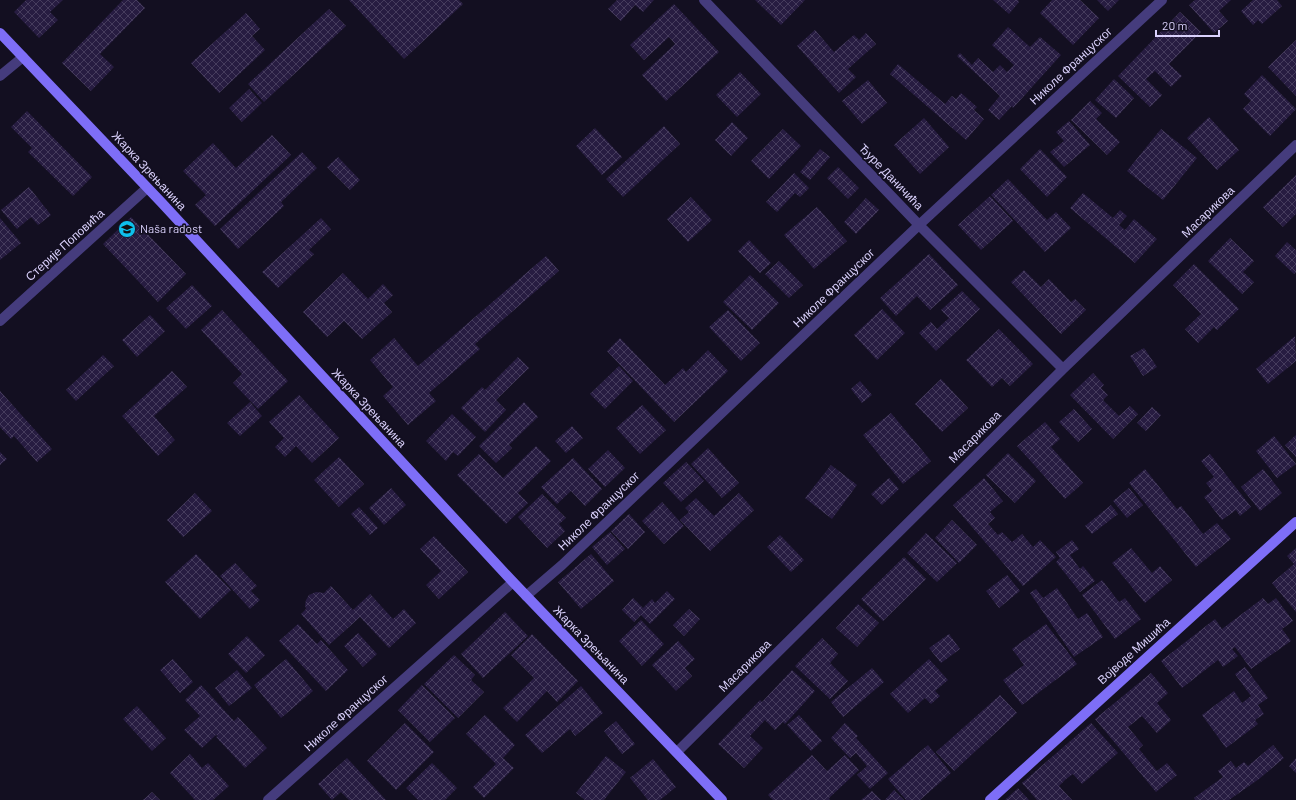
<svg xmlns="http://www.w3.org/2000/svg" width="1296" height="800" font-family="Barlow,sans-serif">
	<defs>
		<pattern id="building-cross-hatch" width="8" height="8" patternUnits="userSpaceOnUse"><rect width="8" height="8" fill="#271c41"/><path d="M0 0l8 8M0 8l8-8" fill="none" stroke="#463c5d"/></pattern>
	</defs>
	<rect width="100%" height="100%" fill="#130f21"/>
	<!-- building -->
	<path fill="url(#building-cross-hatch)" d="M26 0H63L50 12 58 20 39 38 14 12Z
		M123 0H137L145 8 100 54 114 67 91 91 62 63Z
		M349 0H459L463 4 404 59Z
		M617 0H654L643 12 635 5 621 21 608 9Z
		M755 0H805L781 25Z
		M993 0H1018L1019 2 1009 14Z
		M1052 0H1080L1099 18 1073 45 1040 13Z
		M1097 0H1119L1108 11Z
		M1195 0H1231L1219 11 1228 21 1214 33 1189 5Z
		M1253 0H1277L1282 6 1262 24 1258 20 1253 25 1241 11Z
		M674 4 719 52 666 101 642 75 675 44 669 37 644 60 630 45Z
		M329 9 346 26 264 102 248 84Z
		M1180 12 1201 32 1169 64 1182 76 1171 87 1155 71 1146 79 1162 95 1150 107 1118 76Z
		M246 13 260 29 252 36 265 50 219 93 191 63Z
		M1008 27 1030 47 1040 37 1061 55 1013 108 1012 106 999 120 988 110 1000 96 957 56 960 53 972 65 978 58 993 72 1000 65 1007 72 1014 65 992 45Z
		M815 30 834 52 854 35 859 40 866 33 876 44 848 69 856 77 839 93 797 46Z
		M1296 40V96L1268 67Z
		M898 64 945 104 952 96 956 99 961 93 977 107 974 110 984 119 966 140 890 74Z
		M740 72 761 94 737 117 716 95Z
		M1262 75 1296 109 1270 136 1243 109 1251 101 1244 94Z
		M1114 79 1134 98 1116 118 1095 100Z
		M868 80 887 103 862 124 842 101Z
		M249 89 262 103 242 122 229 108Z
		M1090 101 1102 113 1096 119 1120 142 1107 155 1071 120Z
		M27 111 92 177 73 196 28 152 32 148 11 127Z
		M1209 117 1239 150 1217 170 1187 138Z
		M924 118 949 147 920 174 894 145Z
		M1069 121 1090 145 1064 167 1050 152 1064 141 1056 132Z
		M732 122 748 138 731 156 715 140Z
		M664 126 680 144 623 197 606 179Z
		M595 128 622 157 602 175 576 146Z
		M783 129 801 146 769 179 751 161Z
		M1161 129 1197 158 1163 200 1127 171Z
		M272 135 291 155 215 226 195 205 206 195 183 171 213 143 236 168Z
		M820 149 830 157 810 180 800 172Z
		M1040 149 1067 177 1047 197 1020 169Z
		M302 152 317 168 281 202 284 206 238 249 220 229Z
		M338 157 360 180 350 190 327 167Z
		M838 167 859 188 848 199 827 178Z
		M794 173 809 188 800 197 795 193 777 212 766 202Z
		M1296 175V214L1283 227 1263 207Z
		M1008 179 1047 220 1056 212 1071 228 1045 252 991 195Z
		M29 187 51 215 38 225 31 217 17 229 1 210Z
		M1083 193 1113 218 1120 210 1127 216 1119 225 1125 230 1134 219 1157 239 1135 263 1070 208Z
		M990 196 1013 221 981 250 958 225Z
		M691 197 712 220 688 242 667 219Z
		M866 198 879 210 856 234 844 222Z
		M817 207 847 241 814 269 784 235Z
		M131 217 186 274 158 302 103 244Z
		M0 218 21 243 0 260Z
		M321 218 331 229 309 250 314 254 278 288 262 272Z
		M1230 238 1254 261 1243 272 1254 282 1242 294 1208 261Z
		M749 240 771 263 760 273 738 251Z
		M1287 242 1296 250V272L1294 274 1275 256Z
		M929 254 958 285 930 310 917 296 896 316 880 298Z
		M546 256 559 271 475 344 480 349 429 393 436 401 408 425 383 396 393 387 370 360 394 338 418 366Z
		M779 261 803 285 789 298 765 274Z
		M1194 264 1239 309 1217 330 1214 327 1198 343 1185 329 1201 314 1173 285Z
		M1024 270 1041 287 1049 279 1071 302 1075 299 1086 310 1061 334 1011 282Z
		M343 273 368 299 383 284 393 295 384 303 392 312 362 339 344 321 327 337 303 312Z
		M750 275 779 303 752 330 723 302Z
		M192 285 212 306 186 329 166 308Z
		M962 291 980 309 936 351 919 333 931 322 937 329 949 318 941 310Z
		M882 309 905 333 877 360 854 335Z
		M222 310 288 381 258 409 233 383 242 374 201 330Z
		M728 310 760 343 741 361 709 327Z
		M150 315 165 331 137 357 122 340Z
		M999 329 1033 364 1010 386 1002 378 992 387 966 360Z
		M1295 336 1296 361 1268 384 1256 369Z
		M620 338 665 385 683 368 686 372 708 350 728 371 674 422 607 351Z
		M1144 348 1157 367 1143 376 1130 356Z
		M103 355 114 366 76 401 66 390Z
		M518 357 529 368 496 400 506 410 485 432 461 408 482 387 485 390Z
		M619 366 633 381 605 409 590 394Z
		M172 371 187 387 154 416 175 440 158 456 122 416Z
		M1093 373 1104 385 1101 388 1108 395 1103 400 1119 416 1130 406 1138 414 1113 439 1070 395Z
		M941 379 968 408 942 432 915 404Z
		M860 381 872 395 862 403 851 389Z
		M0 391 52 449 37 462 14 436 11 439 0 427Z
		M299 395 339 438 312 463 296 446 285 457 275 447 284 438 269 422Z
		M250 402 262 416 240 436 227 423Z
		M524 402 538 417 509 445 512 448 496 463 479 446Z
		M642 405 666 430 640 454 616 428Z
		M1152 407 1161 415 1146 431 1137 423Z
		M1074 409 1092 429 1078 442 1059 422Z
		M891 413 931 461 903 484 863 435Z
		M452 414 476 437 458 456 453 452 446 461 426 441Z
		M1045 422 1060 439 1051 447 1083 483 1065 499 1017 446Z
		M572 426 583 438 566 453 555 441Z
		M1296 435V457L1285 445Z
		M1274 436 1296 464 1277 478 1256 451Z
		M536 446 551 461 518 493 528 503 506 524 457 475 479 454 503 478Z
		M708 448 739 483 722 498 691 464Z
		M608 450 625 468 605 487 588 469Z
		M0 452 7 459 0 465Z
		M1008 453 1036 481 1015 503 986 475Z
		M1210 454 1251 507 1240 516 1236 510 1222 520 1204 497 1212 491 1206 483 1214 477 1201 461Z
		M339 457 364 484 339 507 314 480Z
		M573 458 602 489 585 506 571 491 557 504 541 487Z
		M686 462 704 481 681 502 663 483Z
		M831 465 857 485 832 519 805 498Z
		M1145 469 1177 509 1181 506 1203 534 1217 523 1231 539 1196 567 1129 483Z
		M1263 469 1282 493 1260 511 1241 487Z
		M889 478 899 489 882 505 871 494Z
		M984 478 1003 501 990 512 995 518 988 524 998 535 1002 532 1012 542 1022 534 1033 547 1040 540 1056 557 1023 586 953 505Z
		M391 488 406 505 384 525 369 508Z
		M1129 488 1143 505 1127 518 1113 501Z
		M195 493 212 511 183 537 167 520Z
		M739 493 754 510 710 551 680 520 689 512 685 508 696 498 714 516Z
		M542 494 566 518 559 524 565 531 547 548 518 517Z
		M662 502 684 526 664 544 642 521Z
		M1111 505 1118 514 1092 534 1085 526Z
		M359 507 378 528 370 535 351 514Z
		M629 514 645 532 628 549 611 531Z
		M952 520 977 545 959 563 935 538Z
		M610 532 625 549 607 565 592 547Z
		M926 533 957 563 937 582 907 553Z
		M780 535 804 560 791 572 767 547Z
		M434 536 468 572 439 599 426 585 441 571 420 549Z
		M1072 540 1079 549 1070 555 1080 569 1083 566 1095 581 1080 592 1056 562 1060 558 1056 552Z
		M1131 548 1152 573 1160 566 1172 580 1145 603 1112 563Z
		M1296 548V612L1272 583 1294 564 1287 556Z
		M196 554 231 590 200 619 165 582Z
		M591 554 614 581 581 609 558 582Z
		M904 557 926 579 883 621 861 599Z
		M235 563 257 586 251 591 260 600 250 609 220 576Z
		M1007 575 1020 591 999 608 986 591Z
		M1102 580 1119 602 1125 598 1141 619 1115 639 1082 595Z
		M331 586 353 610 370 594 393 619 404 609 416 623 389 648 360 617 329 645 301 614 306 609 305 605 306 600 309 595 316 592 324 593Z
		M1057 588 1078 619 1087 613 1103 637 1074 657 1030 593 1036 589 1043 598Z
		M667 591 675 599 650 624 641 615 634 622 622 610 633 598 643 608 652 599 655 603Z
		M1263 598 1268 604 1276 598 1293 621 1282 629 1291 641 1251 669 1235 647 1232 649 1238 656 1223 667 1218 660 1182 688 1161 661 1215 619 1222 629Z
		M858 604 879 623 857 647 836 628Z
		M689 609 700 619 684 636 673 625Z
		M505 612 528 636 483 678 461 654Z
		M641 620 664 644 642 666 619 641Z
		M298 624 317 644 321 640 348 670 326 691 279 641Z
		M1046 624 1077 664 1022 705 1003 680 1024 665 1012 649Z
		M358 633 377 654 363 667 344 646Z
		M532 634 578 681 557 702 547 691 517 722 503 708 534 678 511 655Z
		M949 634 960 649 941 663 929 648Z
		M247 636 265 655 246 673 228 654Z
		M822 638 838 654 830 663 848 681 830 699 795 666Z
		M678 641 695 659 685 668 692 676 676 691 652 665Z
		M454 655 475 675 471 680 484 692 458 718 424 684Z
		M173 659 193 682 180 693 160 670Z
		M286 659 313 691 281 718 254 685Z
		M929 659 948 680 935 691 940 696 931 704 925 698 908 713 890 694Z
		M1245 667 1268 698 1258 705 1264 714 1255 720 1258 724 1226 748 1202 715 1234 691 1242 703 1251 696 1235 674Z
		M872 668 884 682 843 717 831 702Z
		M237 670 252 688 229 706 215 688Z
		M792 670 815 691 785 724 783 722 775 730 765 720 750 736 763 748 744 768 718 744 760 700 762 702Z
		M1151 673 1168 693 1157 703 1171 720 1157 733 1142 716 1128 727 1143 745 1139 749 1157 771 1167 763 1177 775 1156 792 1095 719Z
		M201 685 234 721 238 717 267 748 245 768 216 737 218 736 216 735 202 748 184 730 200 716 185 700Z
		M422 685 455 718 430 742 398 710Z
		M581 686 603 713 575 736 570 729 542 753 525 735Z
		M1000 695 1017 713 954 771 936 752Z
		M137 706 166 738 152 751 123 719Z
		M485 715 515 745 503 758 514 768 484 798 473 787 496 764 466 734Z
		M799 715 822 741 811 751 787 725Z
		M616 721 635 744 622 754 604 731Z
		M405 723 434 752 396 790 367 761Z
		M845 723 858 736 847 746 856 738 888 773 870 789 857 775 867 766 856 753 850 758 831 738Z
		M1091 723 1118 753 1082 784 1073 774 1066 779 1059 786 1072 800H1037L1022 783Z
		M928 745 951 773 920 800H906L888 779Z
		M1273 745 1284 758 1259 779 1229 800H1195L1194 798 1223 777 1218 771 1231 761 1236 768 1244 762 1248 766Z
		M190 754 202 768 208 763 229 786 213 800H195L170 773Z
		M812 755 827 771 845 755 859 770 829 798 830 800H773L768 795Z
		M606 756 626 772 604 800H585L576 793Z
		M347 758 386 800H349L341 792 332 800 318 784Z
		M1296 758V773L1289 766Z
		M653 759 676 787 660 800H648L630 778Z
		M432 763 457 788 445 800H418L406 788Z
		M1018 788 1029 800H1005Z
		M894 790 904 800H885Z
		M872 791 881 800H861Z
		M152 792 160 800H143Z"/>
	<g fill="none" stroke-linecap="round" stroke-linejoin="round">
		<!-- street -->
		<path stroke="#453c7d" stroke-width="10" d="M704 0 919 225 1063 369
			M0 76 23 57
			M0 321 147 188
			M526 596 562 565 919 225 1162 0
			M677 752 1063 369 1296 145
			M268 800 513 582"/>
		<!-- secondary -->
		<path stroke="#7e6ef7" stroke-width="10" d="M0 33 161 202 513 582 722 800
			M990 800 1296 522"/>
	</g>
	<!-- icons -->
	<defs>
		<g id="school-disc" transform="scale(0.9)"><circle r="9.5" fill="#0ec0ec" stroke="#130f21"/><path d="M0-5L7-2L0 1L-7-2ZM-4 1L0 2.5L4 1V4Q0 6-4 4Z" fill="#111"/></g>
	</defs>
	<g fill-rule="evenodd">
		<use href="#school-disc" x="127" y="229"/>
	</g>
	<g text-anchor="middle" stroke-width="3.5" stroke-linejoin="round" paint-order="stroke">
		<!-- street labels -->
		<g font-size="12" fill="#dad1fc" stroke="#130f21">
			<text transform="translate(1071 66) rotate(-43)" y="4">Николе Француског</text>
			<text transform="translate(149 171) rotate(47)" y="4">Жарка Зрењанина</text>
			<text transform="translate(891 177) rotate(46)" y="4">Ђуре Даничића</text>
			<text transform="translate(1208 212) rotate(-44)" y="4">Масарикова</text>
			<text transform="translate(65 245) rotate(-42)" y="4">Стерије Поповића</text>
			<text transform="translate(834 288) rotate(-44)" y="4">Николе Француског</text>
			<text transform="translate(369 408) rotate(47)" y="4">Жарка Зрењанина</text>
			<text transform="translate(975 437) rotate(-45)" y="4">Масарикова</text>
			<text transform="translate(599 511) rotate(-44)" y="4">Николе Француског</text>
			<text transform="translate(591 645) rotate(46)" y="4">Жарка Зрењанина</text>
			<text transform="translate(1134 651) rotate(-42)" y="4">Војводе Мишића</text>
			<text transform="translate(745 666) rotate(-45)" y="4">Масарикова</text>
			<text transform="translate(346 713) rotate(-42)" y="4">Николе Француског</text>
		</g>
		<!-- poi labels -->
		<g font-size="12" fill="#dad1fc" stroke="#130f21" text-anchor="start">
			<text x="140" y="233">Naša radost</text>
		</g>
	</g>
	<!-- scale -->
	<path d="M1156 30v6h63v-6" fill="none" stroke="#dad1fc" stroke-width="2"/>
	<text x="1162" y="30" font-size="12" fill="#dad1fc" stroke="#130f21" stroke-width="3" paint-order="stroke">20 m</text>
</svg>
